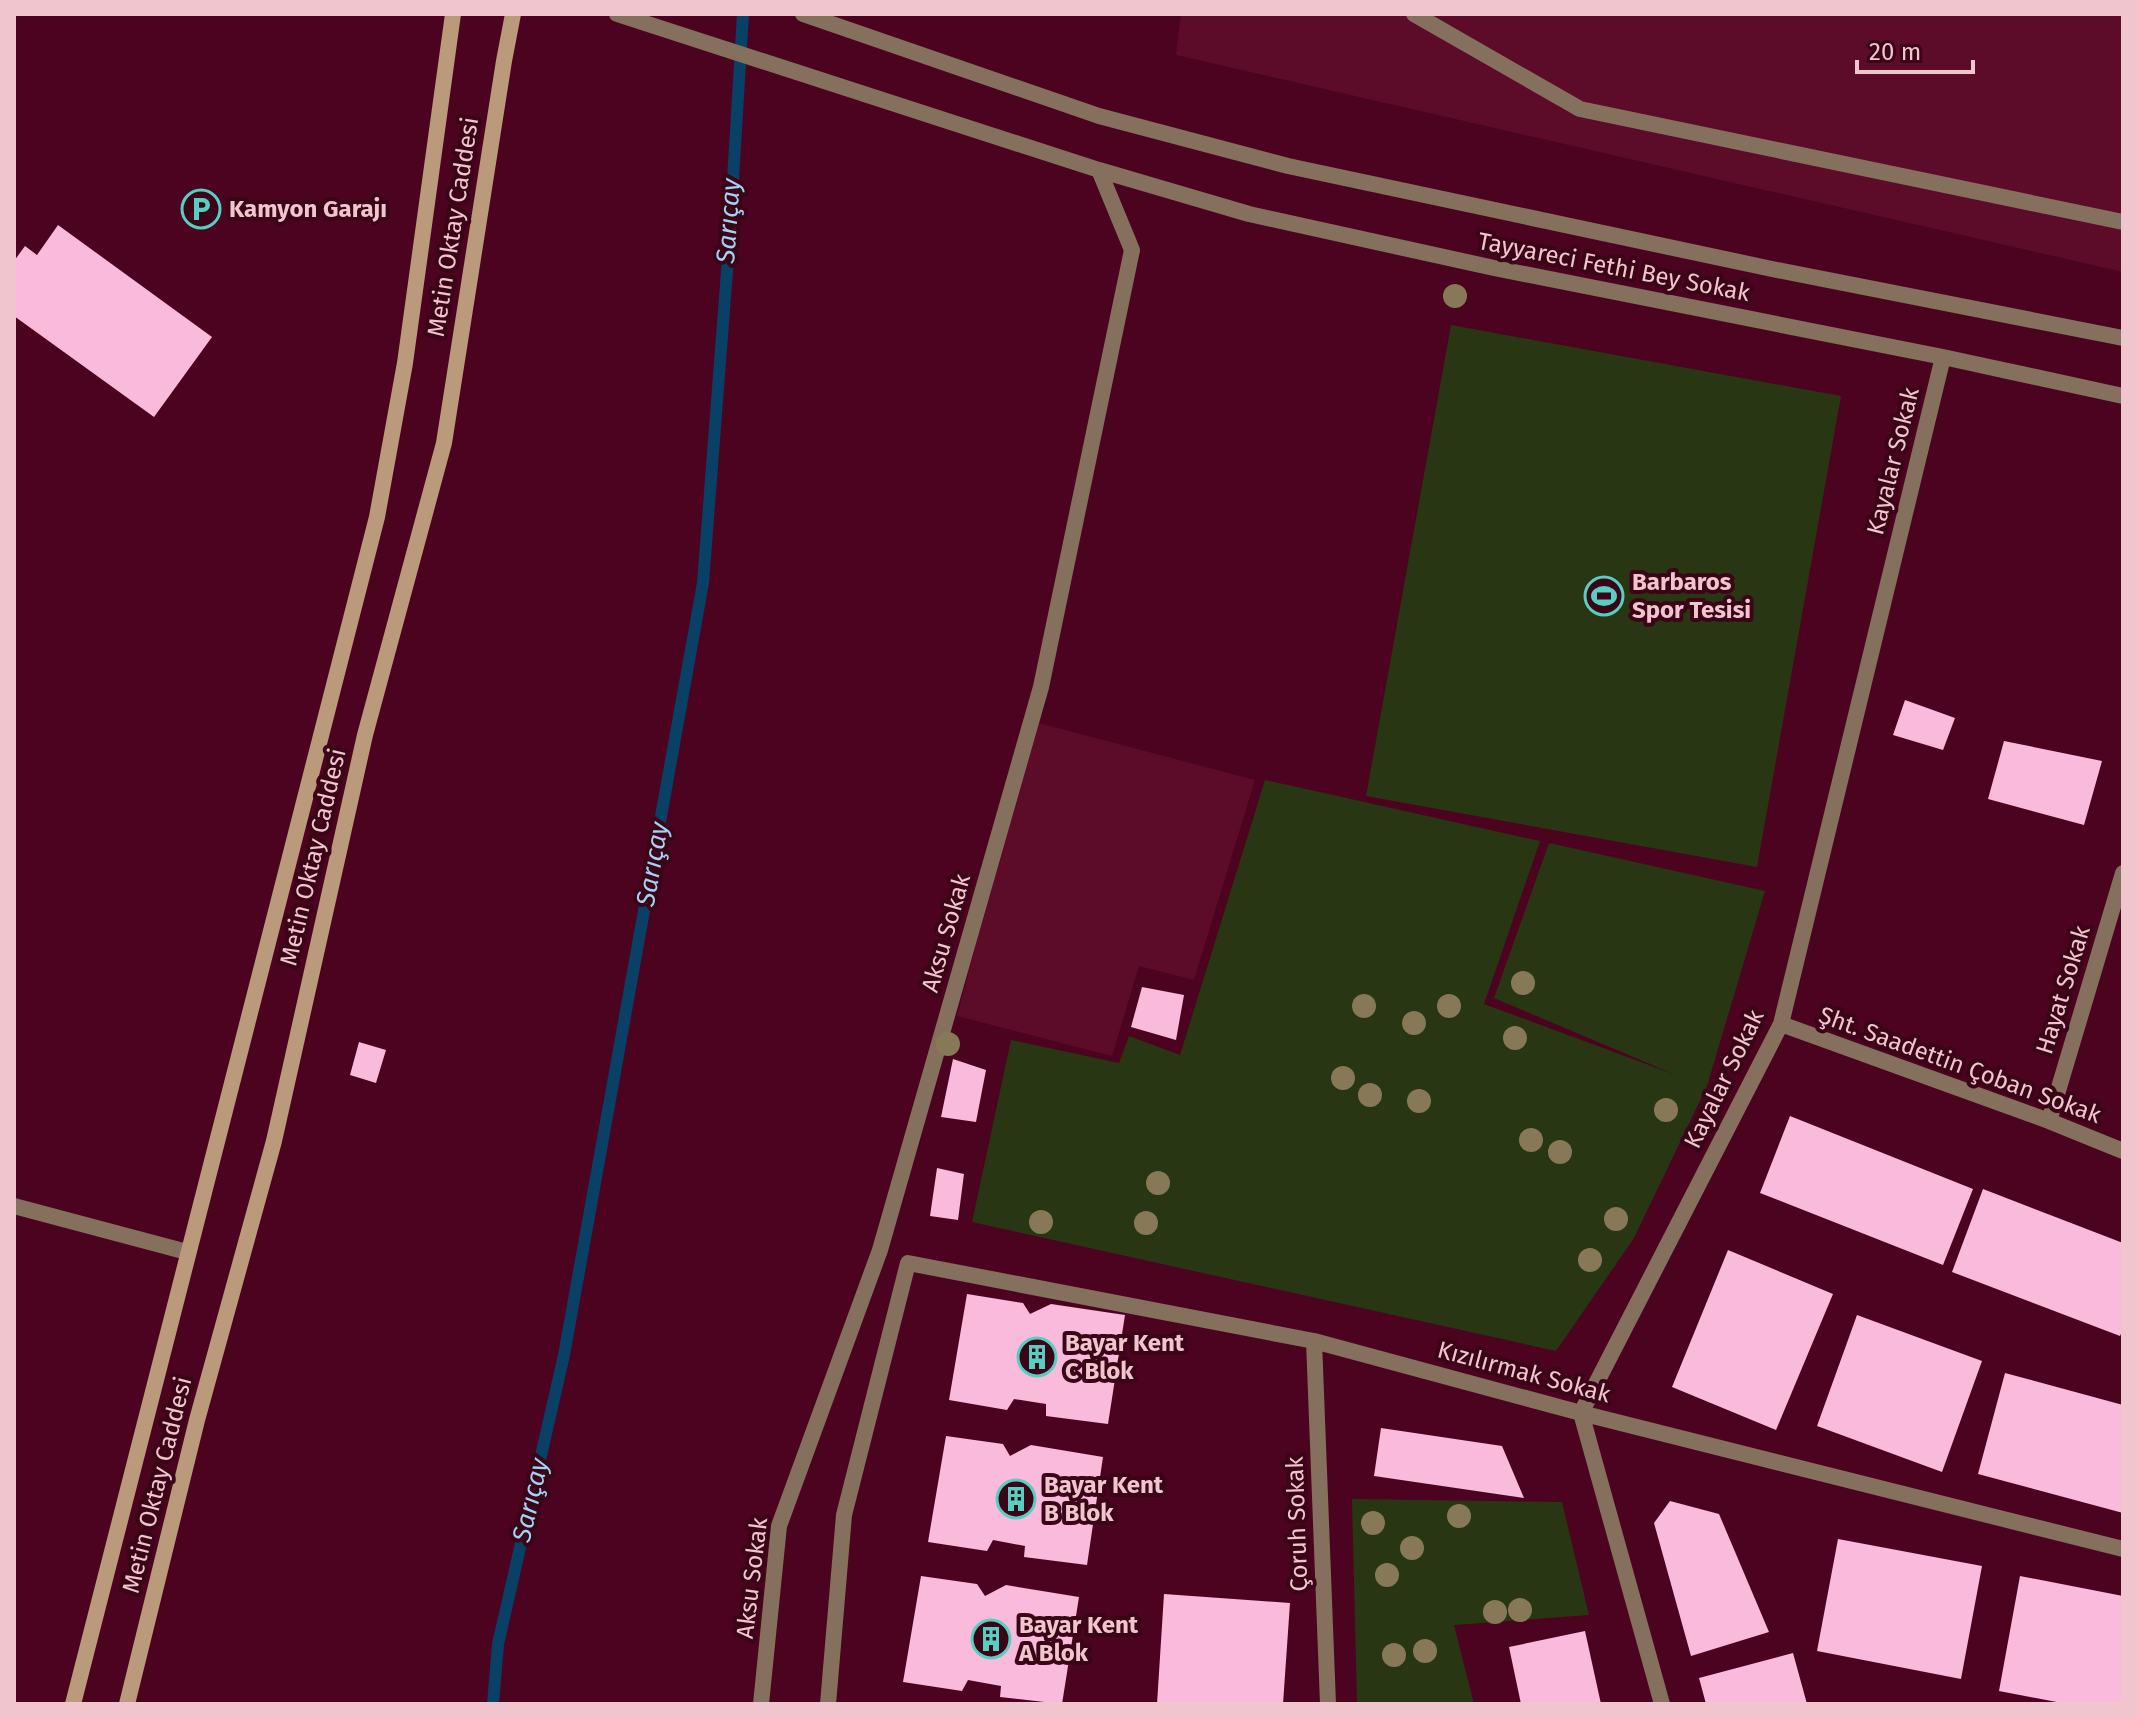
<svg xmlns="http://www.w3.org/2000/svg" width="2137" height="1718" font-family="'Fira Sans',sans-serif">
	<rect width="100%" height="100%" fill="#4c031f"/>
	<!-- built -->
	<path fill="#5c0b29" d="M1181 14H2123V272L1176 55Z
		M1035 722 1255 780 1194 980 1139 966 1112 1056 957 1016Z"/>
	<!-- green -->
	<path fill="#293613" d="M1451 325 1841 396 1757 867 1366 796Z
		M1265 780 1540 841 1484 1004 1676 1075 1494 998 1549 843 1765 891 1707 1086 1634 1238 1556 1351 972 1222 1011 1040 1119 1063 1129 1036 1180 1055Z
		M1352 1499 1562 1502 1589 1615 1454 1625 1474 1704H1357Z"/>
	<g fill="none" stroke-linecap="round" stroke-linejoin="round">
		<!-- stream -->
		<path stroke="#084066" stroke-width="12" d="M493 1704 498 1644 564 1355 703 583 729 245 743 14"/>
	</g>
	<!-- building -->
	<path fill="#f9badc" d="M58 225 212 337 154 417 14 316V261L25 246 37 255Z
		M1905 700 1955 718 1943 750 1893 735Z
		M2004 741 2102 761 2084 825 1988 799Z
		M1142 987 1184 995 1176 1040 1131 1027Z
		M359 1042 386 1050 376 1083 350 1075Z
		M953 1059 986 1070 976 1122 941 1117Z
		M1790 1116 1973 1189 1943 1265 1760 1193Z
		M937 1168 964 1174 958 1220 930 1216Z
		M1983 1189 2123 1243V1329L2120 1336 1952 1272Z
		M1728 1250 1833 1294 1776 1430 1672 1387Z
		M967 1294 1023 1303 1030 1314 1051 1304 1125 1315 1108 1424 1046 1416V1404L1014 1399 1007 1410 949 1400Z
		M1857 1315 1982 1361 1942 1472 1817 1426Z
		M2005 1373 2123 1405V1513L1978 1474Z
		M1381 1428 1502 1446 1524 1498 1374 1476Z
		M946 1436 1003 1444 1010 1456 1031 1445 1103 1457 1087 1565 1024 1557 1025 1546 993 1540 987 1551 928 1542Z
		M1670 1501 1719 1514 1769 1632 1691 1656 1654 1523Z
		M1838 1539 1982 1566 1961 1679 1817 1651Z
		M921 1576 977 1584 985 1596 1006 1585 1079 1597 1062 1704 1000 1697 1001 1686 968 1680 962 1691 903 1682Z
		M2020 1576 2123 1596V1704H2067L1999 1691Z
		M1164 1594 1290 1603 1283 1704H1157Z
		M1585 1631 1601 1704H1521L1509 1647Z
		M1793 1653 1807 1704H1706L1699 1678Z"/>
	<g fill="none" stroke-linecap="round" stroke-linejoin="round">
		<!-- street -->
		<path stroke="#84705d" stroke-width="16" d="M617 14 1099 170 1249 214 1494 268 1943 357 2123 396
			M803 14 1099 116 1288 166 1772 269 2123 338
			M1414 14 1580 109 2123 222
			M1781 1024 2049 1121 2123 1151
			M2049 1121 2123 873
			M14 1206 187 1252
			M1314 1341 1328 1704
			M761 1704 779 1526 880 1250 1041 687 1132 250 1099 170
			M828 1704 844 1515 908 1263 1314 1341 1581 1413 2123 1549
			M1662 1704 1581 1413 1781 1024 1943 357"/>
		<!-- secondary -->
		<path stroke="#ba9a7b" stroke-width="16" d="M73 1704 377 517 405 363 453 14
			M127 1704 197 1420 274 1141 365 735 444 443 504 61 513 14"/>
	</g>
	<!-- trees -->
	<g fill="#877957">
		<circle cx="1455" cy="296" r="12"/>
		<circle cx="1523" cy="983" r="12"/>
		<circle cx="1364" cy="1006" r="12"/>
		<circle cx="1449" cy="1006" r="12"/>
		<circle cx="1414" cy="1023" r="12"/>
		<circle cx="1515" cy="1038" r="12"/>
		<circle cx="948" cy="1044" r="12"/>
		<circle cx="1343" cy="1078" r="12"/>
		<circle cx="1370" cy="1095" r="12"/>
		<circle cx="1419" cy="1101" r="12"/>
		<circle cx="1666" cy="1110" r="12"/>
		<circle cx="1531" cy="1140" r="12"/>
		<circle cx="1560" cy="1152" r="12"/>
		<circle cx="1158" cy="1183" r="12"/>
		<circle cx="1616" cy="1219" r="12"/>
		<circle cx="1041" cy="1222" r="12"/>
		<circle cx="1146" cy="1223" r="12"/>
		<circle cx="1590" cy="1260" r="12"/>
		<circle cx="1459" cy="1516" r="12"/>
		<circle cx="1373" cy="1523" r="12"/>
		<circle cx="1412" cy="1548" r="12"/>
		<circle cx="1387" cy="1575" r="12"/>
		<circle cx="1520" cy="1610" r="12"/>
		<circle cx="1495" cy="1612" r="12"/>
		<circle cx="1425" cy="1651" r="12"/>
		<circle cx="1394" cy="1655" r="12"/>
	</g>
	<!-- icons -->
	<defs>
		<g id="parking-ring" transform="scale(2)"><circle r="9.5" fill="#3a0517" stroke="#57cec1" stroke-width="1.5"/><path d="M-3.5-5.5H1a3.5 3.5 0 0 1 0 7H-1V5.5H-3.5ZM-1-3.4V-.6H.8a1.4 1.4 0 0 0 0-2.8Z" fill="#57cec1"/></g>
		<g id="stadium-ring" transform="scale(2)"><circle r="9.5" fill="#3a0517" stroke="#57cec1" stroke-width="1.5"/><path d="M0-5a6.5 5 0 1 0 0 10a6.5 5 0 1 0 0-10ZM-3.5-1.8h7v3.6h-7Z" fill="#57cec1"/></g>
		<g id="building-ring" transform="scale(2)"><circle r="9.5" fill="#3a0517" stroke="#57cec1" stroke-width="1.5"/><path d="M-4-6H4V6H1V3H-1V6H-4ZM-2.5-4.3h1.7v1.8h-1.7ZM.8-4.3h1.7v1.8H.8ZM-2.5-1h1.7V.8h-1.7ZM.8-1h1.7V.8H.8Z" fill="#57cec1"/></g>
	</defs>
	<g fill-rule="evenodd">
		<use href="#parking-ring" x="201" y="209"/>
		<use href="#stadium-ring" x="1604" y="596"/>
		<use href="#building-ring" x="1037" y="1357"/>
		<use href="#building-ring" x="1016" y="1499"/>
		<use href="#building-ring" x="991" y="1639"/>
	</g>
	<g text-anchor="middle" stroke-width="8" stroke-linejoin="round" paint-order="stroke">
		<!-- poi labels -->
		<g font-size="24" font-weight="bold" fill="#f1c5cd" stroke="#3a0517" text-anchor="start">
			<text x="229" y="217">Kamyon Garajı</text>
			<text x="1632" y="590">Barbaros<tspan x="1632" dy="28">Spor Tesisi</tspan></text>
			<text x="1065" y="1351">Bayar Kent<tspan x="1065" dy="28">C Blok</tspan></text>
			<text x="1044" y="1493">Bayar Kent<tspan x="1044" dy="28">B Blok</tspan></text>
			<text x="1019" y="1633">Bayar Kent<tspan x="1019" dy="28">A Blok</tspan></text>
		</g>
		<!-- street labels -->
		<g font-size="24" fill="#f1c5cd" stroke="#3a0517">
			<text transform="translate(453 227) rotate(-81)" y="8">Metin Oktay Caddesi</text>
			<text transform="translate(1614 267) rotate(11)" y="8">Tayyareci Fethi Bey Sokak</text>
			<text transform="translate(1893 461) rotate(-76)" y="8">Kayalar Sokak</text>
			<text transform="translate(313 857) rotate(-77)" y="8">Metin Oktay Caddesi</text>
			<text transform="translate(946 933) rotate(-74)" y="8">Aksu Sokak</text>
			<text transform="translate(2063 990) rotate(-73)" y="8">Hayat Sokak</text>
			<text transform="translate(1960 1065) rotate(20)" y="8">Şht. Saadettin Çoban Sokak</text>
			<text transform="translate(1724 1079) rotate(-64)" y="8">Kayalar Sokak</text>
			<text transform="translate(1524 1372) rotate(15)" y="8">Kızılırmak Sokak</text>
			<text transform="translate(157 1485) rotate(-76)" y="8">Metin Oktay Caddesi</text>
			<text transform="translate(1297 1524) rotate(-92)" y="8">Çoruh Sokak</text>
			<text transform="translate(752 1578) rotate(-83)" y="8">Aksu Sokak</text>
		</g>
		<!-- water labels -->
		<g font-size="26" font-style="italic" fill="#a6d0f6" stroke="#3a0517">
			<text transform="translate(728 221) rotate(-86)" y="9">Sarıçay</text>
			<text transform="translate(652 864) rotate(-80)" y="9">Sarıçay</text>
			<text transform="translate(530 1500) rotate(-77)" y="9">Sarıçay</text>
		</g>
	</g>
	<!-- border -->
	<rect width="2137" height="1718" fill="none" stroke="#f1c5cd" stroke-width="32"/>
	<!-- scale -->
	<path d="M1857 60v12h116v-12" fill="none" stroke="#f1c5cd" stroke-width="4"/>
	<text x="1869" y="60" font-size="24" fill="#f1c5cd" stroke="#3a0517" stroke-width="6" paint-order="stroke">20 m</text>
</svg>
